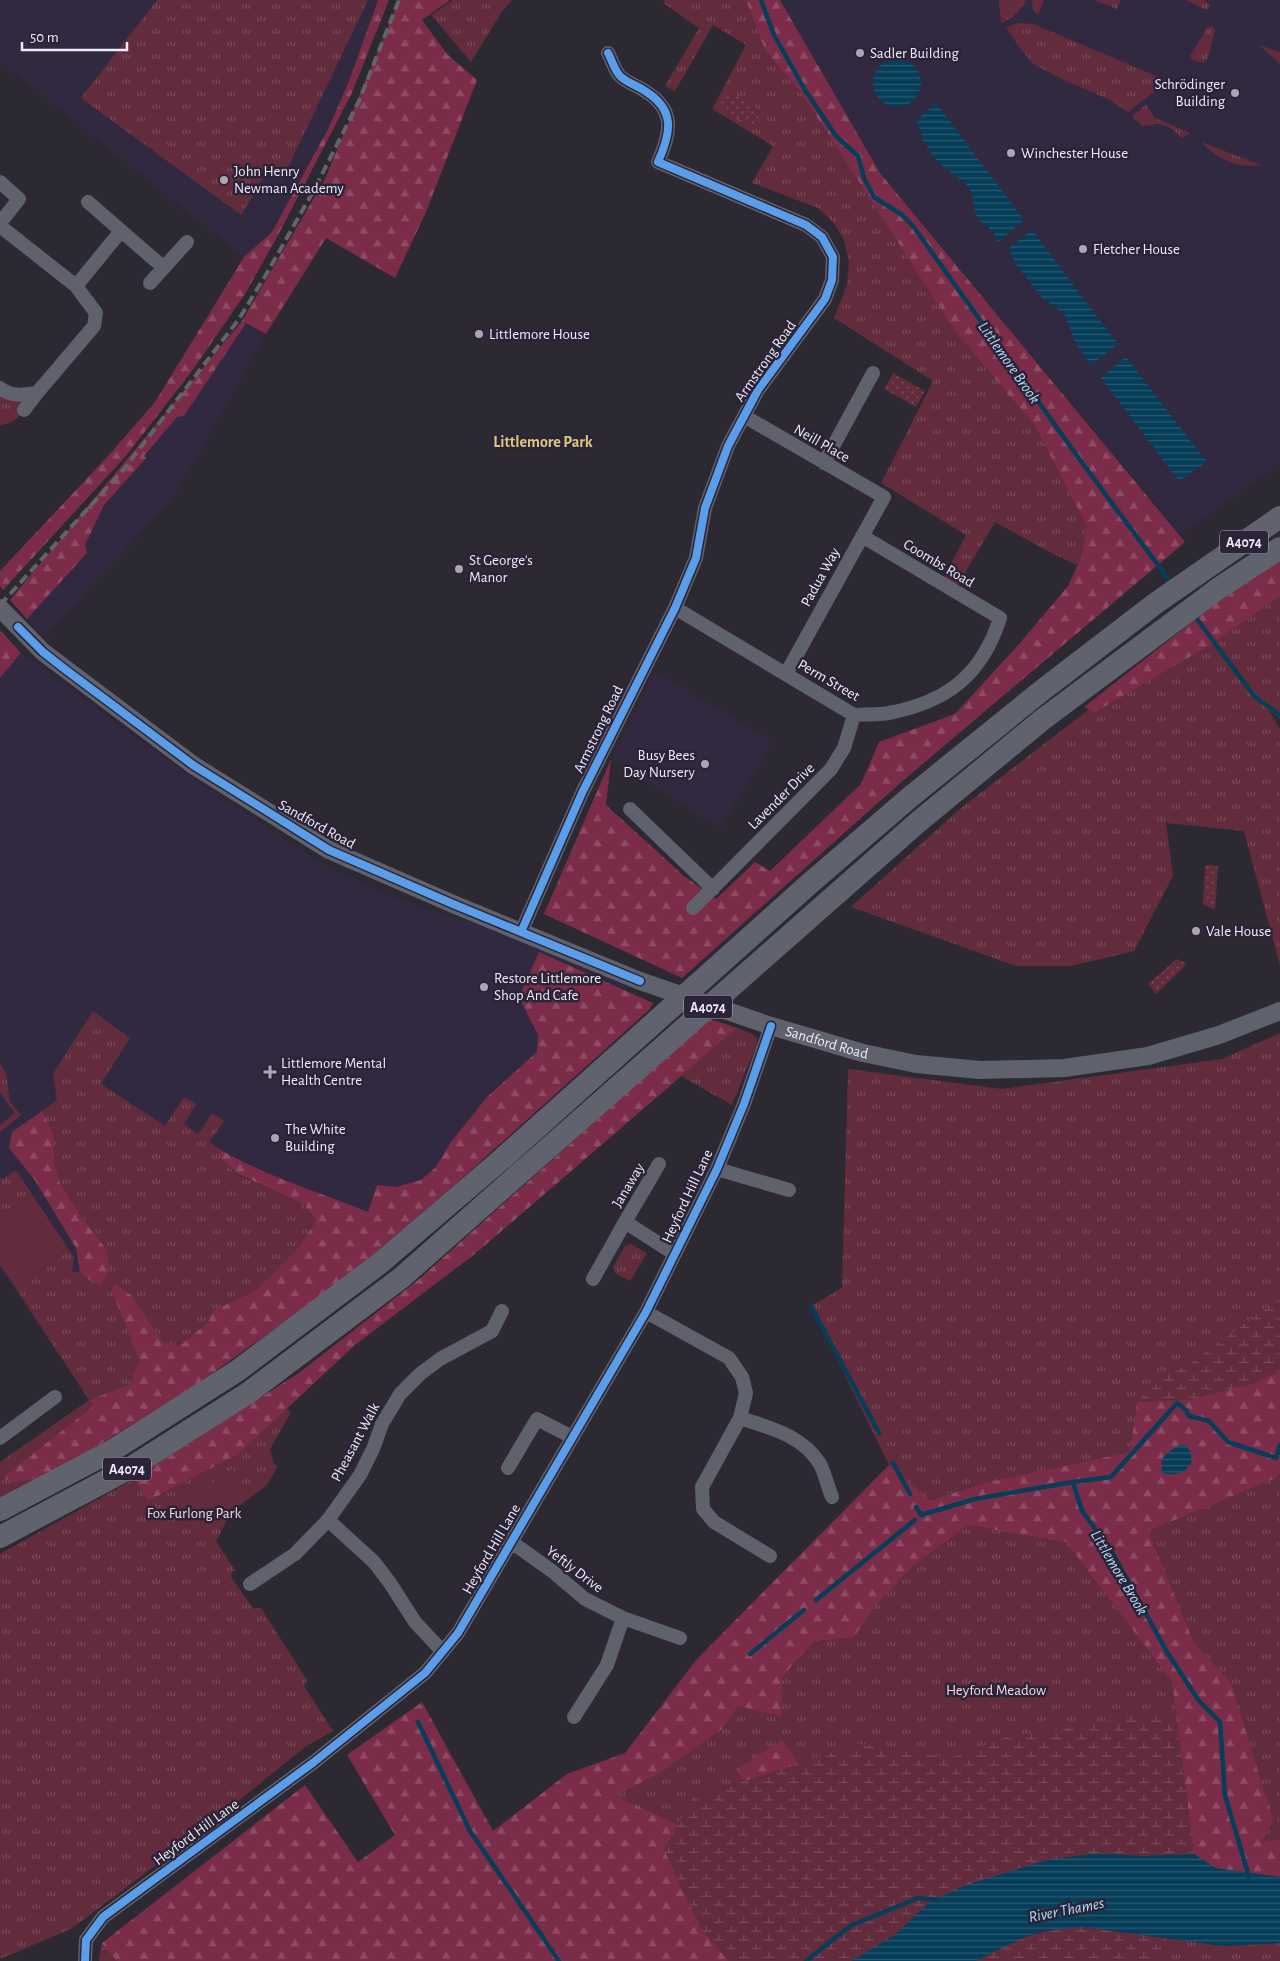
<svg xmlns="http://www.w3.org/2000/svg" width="1280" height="1961" font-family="'Alegreya Sans',sans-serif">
	<defs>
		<pattern id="grass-tufts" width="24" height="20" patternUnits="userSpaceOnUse" patternTransform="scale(1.25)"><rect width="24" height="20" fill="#622c3d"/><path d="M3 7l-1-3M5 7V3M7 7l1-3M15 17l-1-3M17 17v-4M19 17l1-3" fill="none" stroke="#794b5a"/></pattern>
		<pattern id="forest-firs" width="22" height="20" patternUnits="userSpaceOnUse" patternTransform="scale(1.25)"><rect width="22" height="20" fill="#7b2c48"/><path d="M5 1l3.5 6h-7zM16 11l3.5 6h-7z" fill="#8e4b63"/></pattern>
		<pattern id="wetland-marsh" width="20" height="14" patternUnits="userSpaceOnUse" patternTransform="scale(1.25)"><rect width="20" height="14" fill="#622c3d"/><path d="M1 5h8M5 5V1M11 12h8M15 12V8" fill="none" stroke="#794b5a"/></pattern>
		<pattern id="garden-dots" width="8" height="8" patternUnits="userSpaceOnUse" patternTransform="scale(1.25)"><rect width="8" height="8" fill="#622c3d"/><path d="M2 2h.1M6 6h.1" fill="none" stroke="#794b5a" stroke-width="1.8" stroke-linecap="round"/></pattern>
		<pattern id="water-rules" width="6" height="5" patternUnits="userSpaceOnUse" patternTransform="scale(1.25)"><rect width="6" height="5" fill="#063d59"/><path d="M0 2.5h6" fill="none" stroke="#2b5972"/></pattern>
	</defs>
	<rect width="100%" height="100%" fill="#2c2933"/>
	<!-- built -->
	<path fill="#312940" d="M0 0H378L349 81 329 127 272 232 244 257 0 61Z
		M780 0H1280V463L1181 535 880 173Z
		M246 323 266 334 175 495 44 638 27 619 87 553 85 545 104 505 146 458 144 457 177 417 184 416Z
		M21 653 189 776 326 866 412 905 505 932 628 985 454 1159 89 1400 0 1269V678Z
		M655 672 773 742 720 828 611 759Z"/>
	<!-- grass -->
	<path fill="url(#grass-tufts)" d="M157 0H368L282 180 268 170 241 215 81 98Z
		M453 0H512L501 13 471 62 431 15Z
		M665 0H751L800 91 877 210 903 236 1109 516 1077 565 1049 552 995 522 958 585 944 578 966 535 881 483 933 381 834 318 847 285 849 262 844 240 833 222 818 208 752 183 773 146 712 109 746 45 713 25 675 91 665 86 699 28 663 3Z
		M999 0H1026C1021 12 1012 18 1001 23Z
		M1032 0H1044L1038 15 1033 10Z
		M1094 0H1121L1117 9Z
		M1185 0H1204L1210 5 1207 10Z
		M1018 23 1033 24 1168 81 1128 112 1108 99 1066 81 1033 64 1020 48 1006 28Z
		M1208 27H1213L1215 30 1208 58 1204 63 1192 60 1190 56Z
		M1259 45 1280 52V64Z
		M1146 105 1155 118 1190 133 1181 138C1175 130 1166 123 1155 124 1151 125 1147 126 1142 126L1132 116Z
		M1201 142 1261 165C1236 169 1218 159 1201 142Z
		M0 396 17 400 22 404C20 421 15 420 0 426Z
		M1280 583V719L1269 710 1280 730V966L1244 831 1166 823 1173 876 1134 951 1071 966H1016L851 907 961 808 1096 704Z
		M93 1011 130 1038 101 1084 165 1126 184 1097 196 1104 184 1124 198 1134 212 1113 224 1121 209 1142 219 1149 221 1159 238 1175 305 1205 316 1221 299 1247 255 1291 213 1311 208 1322 180 1346 163 1342 132 1296 111 1291 121 1313 139 1360 130 1384 89 1400 93 1406 5 1477 50 1475 0 1499V1462L89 1400 15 1287 69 1250 74 1257 72 1272H80L93 1283 94 1232 79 1213 60 1183 54 1162V1137L48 1122 42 1111 57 1100 53 1074Z
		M737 1028 752 1034 757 1038V1044L732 1105 681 1076Z
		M1280 1033V1371L1130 1452 988 1482 929 1500 889 1465 811 1306 842 1288 848 1069 1002 1089 1222 1059Z
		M0 1064 6 1073 10 1102 21 1115 0 1132V1125L15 1113 0 1093Z
		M16 1170 32 1194 0 1215V1177L2 1179Z
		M631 1244 647 1253 630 1281 615 1273 613 1267 625 1246Z
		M286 1408 291 1412 270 1449 274 1464 278 1466 267 1485 232 1511 216 1541 235 1570 232 1572 231 1577 253 1608H261L307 1680 304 1686 333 1731 305 1747 199 1833 71 1929 0 1959V1554L134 1479 148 1501 237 1455Z
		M1280 1473V1839L1261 1842 1231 1683 1194 1643 1147 1531 1276 1478Z
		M989 1495 1138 1564 1234 1870 856 1957 851 1961 544 1793 630 1775Z
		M1167 1938 1223 1946 1280 1943V1961H1159Z"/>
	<!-- forest -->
	<path fill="url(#forest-firs)" d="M378 0H389L351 95 277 237 245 294 192 371 125 457 3 590 0 586V571L108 456 155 402 244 257 272 232 329 127 349 81Z
		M399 0H450L422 20 447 54 477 80 426 212 395 278 326 238 266 334 246 323 184 416 177 417 144 456 146 458 104 505 85 545 87 553 27 619 10 600 242 321 325 179Z
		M746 0H780L880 173 1185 542 899 784 682 978 544 914 611 759 606 805 684 876 716 899 755 862 770 871 861 784 879 742 955 714 1020 643 1068 586 1082 556 1087 526 1034 424 956 332 800 91 765 50Z
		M1280 560V596L1210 645 1095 712 1084 707 1211 607Z
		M0 630 21 653 0 678Z
		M539 952 653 1003 650 1009 459 1181 347 1277 200 1382 51 1475 11 1483 4 1477 93 1406 89 1400 130 1384 139 1360 121 1313 111 1291 115 1284 132 1296 163 1342 180 1346 208 1322 213 1311 255 1291 299 1247 316 1221 305 1205 238 1174 221 1159 219 1149C268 1177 316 1191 368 1212L377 1185 396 1187 421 1180 435 1168 451 1142 487 1097 537 1052 538 1035 519 997Z
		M710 1019 737 1028 476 1253 355 1345 237 1455 148 1501 134 1479 300 1372 418 1280Z
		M42 1111 48 1122 54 1137V1162L60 1183 79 1213 105 1248 110 1269 101 1284 93 1283 80 1272 76 1248 34 1179 9 1148 12 1132Z
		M1280 1371V1473L1276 1478 1148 1531 1194 1643 1231 1683 1273 1820 1262 1842 1280 1839V1877L1215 1868 1194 1854 1172 1681 1066 1542 968 1525 915 1564 875 1606 854 1637 814 1641 782 1677 781 1716 738 1706 722 1729 663 1771 615 1796 687 1829 799 1876 737 1769 782 1740 853 1843 1008 1872 851 1961H99L102 1943 305 1785 358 1862 395 1835 347 1755 422 1702 493 1831 567 1774 625 1753 697 1659 889 1465 930 1500 988 1482 1130 1452 1137 1402 1189 1400 1255 1383Z"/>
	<!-- wetland -->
	<path fill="url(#wetland-marsh)" d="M1280 1282V1371L1255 1383 1189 1400 1137 1402 1160 1377 1190 1364 1267 1307Z
		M1176 1714 1194 1854 1140 1856 1098 1853 1048 1860 968 1883 931 1901 893 1936 851 1961H728L700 1927 664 1850 692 1798 859 1744 950 1758 1007 1737 1151 1715Z
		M1066 1927H1083L1167 1938 1159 1961H975C1003 1944 1034 1932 1066 1927Z
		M102 1943 117 1961H99Z"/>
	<!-- garden -->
	<path fill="url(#garden-dots)" d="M726 90 763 111 754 128 717 106Z
		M893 373 925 391 916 407 884 389Z
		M1205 865 1218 866 1215 910 1203 904Z
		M1177 959 1187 964 1156 994 1148 984Z"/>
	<!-- pitch -->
	<path fill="#622c3d" d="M32 1194 69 1250 15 1287 0 1265V1215Z
		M232 1469 248 1491 191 1530 176 1508Z"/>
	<!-- water -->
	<path fill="url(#water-rules)" d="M873 83a24 24 0 1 1 48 0a24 24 0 1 1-48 0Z
		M936 103 1024 220 998 242 993 231 980 221 975 213 972 193 966 184 939 163 931 153 923 140 917 120Z
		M1032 230 1118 344 1091 365 1076 344 1064 313 1043 299 1016 265 1009 248Z
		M1126 357 1207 462 1179 481 1101 378Z
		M1179 1445H1186C1202 1464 1181 1479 1162 1473 1160 1454 1165 1455 1179 1445Z
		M1098 1853 1140 1856 1194 1854 1216 1868 1280 1877V1943L1223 1946 1083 1927 1044 1931 1025 1937 975 1961H851L893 1936 931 1901 968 1884 1048 1860Z"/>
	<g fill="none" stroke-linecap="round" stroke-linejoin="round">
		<!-- stream -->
		<path stroke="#063d59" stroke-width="4.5" d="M761 0 774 35 805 90 836 136 858 156 864 178 874 197 902 215 913 226 1080 460 1172 584
			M1194 615 1255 697 1280 715
			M811 1306 879 1433
			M893 1463 910 1494
			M916 1507 921 1515 975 1499 1073 1482
			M816 1600 915 1520
			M750 1654 804 1610
			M418 1722 470 1831 559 1961
			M1249 1877 1225 1795 1220 1722 1199 1701 1167 1652 1111 1550 1082 1511 1073 1482 1111 1477 1177 1403 1186 1410 1189 1416 1209 1421 1228 1442 1276 1458 1280 1445
			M806 1961 850 1926 918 1898 939 1900"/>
		<!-- minor -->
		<path stroke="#5f616d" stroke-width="14" d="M0 182 19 199 0 223
			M88 202 164 268
			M0 226 76 286 96 313 94 326 37 393C23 395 12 397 0 388
			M150 283 187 242
			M76 286 121 231
			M24 410 37 393
			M744 416 884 497 786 674
			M824 463 873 373
			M675 608 854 715C866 714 878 715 889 713 947 702 982 675 1000 618L862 536
			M630 809 713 889
			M693 908 831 769 844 748 854 715
			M521 932 582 793 675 608 696 558 705 508 728 446 758 390 825 299 832 280 833 257 822 237 806 225 658 162C671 133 676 110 645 91 638 86 628 83 621 77 615 72 612 60 608 53
			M717 1169 789 1190
			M625 1222 659 1164
			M593 1279 625 1222 675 1254
			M646 1312 729 1358 742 1377 746 1393 740 1418 702 1487 703 1509 714 1522 770 1556
			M740 1418C770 1428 802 1435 820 1464 825 1474 828 1487 832 1497
			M0 1438 55 1397
			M508 1468 537 1419 572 1437
			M510 1541 552 1571 585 1599 623 1618 607 1665 574 1717
			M250 1584 295 1554 328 1520
			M623 1618 680 1638
			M443 1652 415 1622 390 1583 374 1562 328 1520 360 1475 373 1449 382 1424 400 1394 420 1374 440 1359 492 1331 502 1311
			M85 1961 86 1940 103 1917 314 1762 425 1673 458 1633 646 1312 717 1169 744 1104 771 1026"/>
		<!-- tertiary -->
		<path stroke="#5f616d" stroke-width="18" id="s1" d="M0 608 43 652 193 765 329 850 453 904 640 981 771 1026 863 1053 916 1064 980 1070 1064 1068 1148 1056 1219 1035 1280 1011"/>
		<!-- primary -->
		<path stroke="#60626e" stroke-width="22" d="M0 1510 113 1450 237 1371 379 1264 502 1159 808 885 909 798 1040 692 1156 603 1280 517
			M0 1537 130 1468 248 1393 401 1278 917 823 1042 720 1219 588 1280 548"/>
		<!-- rail -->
		<path stroke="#63636c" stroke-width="4" stroke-dasharray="10 5" stroke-linecap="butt" d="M0 605 124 469 239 319 267 273 314 190 359 101 399 0"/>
		<!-- cycleway casing -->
		<g stroke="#2b2438" stroke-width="11">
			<path id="cycleway" d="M18 627 43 652 66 670 193 765 329 850 453 904 640 981
				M521 932 582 793 675 608 696 558 705 508 728 446 758 390 825 299 832 280 833 257 822 237 806 225 658 162C671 133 676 110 645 91 638 86 628 83 621 77 615 72 612 60 608 53
				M85 1961 86 1940 103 1917 314 1762 425 1673 458 1633 646 1312 717 1169 744 1104 771 1026"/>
		</g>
		<!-- cycleway -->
		<use href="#cycleway" stroke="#5a9eea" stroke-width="8"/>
	</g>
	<!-- markers -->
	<g fill="#aaa6b2" stroke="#2b2438" stroke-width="2">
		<circle cx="860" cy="53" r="5"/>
		<circle cx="1235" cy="93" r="5"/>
		<circle cx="1011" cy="153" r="5"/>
		<circle cx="224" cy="180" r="5"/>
		<circle cx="1083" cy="249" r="5"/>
		<circle cx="479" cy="334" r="5"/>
		<circle cx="459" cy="569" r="5"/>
		<circle cx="705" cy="764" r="5"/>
		<circle cx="1196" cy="931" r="5"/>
		<circle cx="484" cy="987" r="5"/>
		<path d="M267.5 1064.5h5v5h5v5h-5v5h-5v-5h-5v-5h5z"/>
		<circle cx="275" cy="1138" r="5"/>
	</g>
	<g text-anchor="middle" stroke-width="5" stroke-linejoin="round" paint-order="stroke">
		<!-- shield labels -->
		<g fill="#2b2438" stroke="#b4afbe" stroke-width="1">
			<rect x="1220" y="530.5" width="48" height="23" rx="4"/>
			<rect x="684" y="995.5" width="48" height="23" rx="4"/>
			<rect x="103" y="1457.5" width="48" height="23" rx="4"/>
		</g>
		<g font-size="14" font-weight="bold" fill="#eeeaf7">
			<text x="1244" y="547">A4074</text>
			<text x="708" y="1012">A4074</text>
			<text x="127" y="1474">A4074</text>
		</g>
		<!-- poi labels -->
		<g font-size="15" fill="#eeeaf7" stroke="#2b2438" text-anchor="start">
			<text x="870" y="58">Sadler Building</text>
			<text x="1225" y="89" text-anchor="end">Schrödinger<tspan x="1225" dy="17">Building</tspan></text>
			<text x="1021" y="158">Winchester House</text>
			<text x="234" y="176">John Henry<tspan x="234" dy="17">Newman Academy</tspan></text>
			<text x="1093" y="254">Fletcher House</text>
			<text x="489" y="339">Littlemore House</text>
			<text x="469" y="565">St George's<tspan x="469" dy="17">Manor</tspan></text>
			<text x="695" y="760" text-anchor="end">Busy Bees<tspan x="695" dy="17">Day Nursery</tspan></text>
			<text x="1206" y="936">Vale House</text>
			<text x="494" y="983">Restore Littlemore<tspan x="494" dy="17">Shop And Cafe</tspan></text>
			<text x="281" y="1068">Littlemore Mental<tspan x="281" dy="17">Health Centre</tspan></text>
			<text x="285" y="1134">The White<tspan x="285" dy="17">Building</tspan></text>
		</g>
		<!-- street labels -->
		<g font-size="15" fill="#eeeaf7" stroke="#2b2438">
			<text transform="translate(765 361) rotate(-55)" y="5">Armstrong Road</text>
			<text transform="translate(822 443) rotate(30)" y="5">Neill Place</text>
			<text transform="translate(939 563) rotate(31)" y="5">Coombs Road</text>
			<text transform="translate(820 577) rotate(-61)" y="5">Padua Way</text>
			<text transform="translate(829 680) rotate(30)" y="5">Perm Street</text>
			<text transform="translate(598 729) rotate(-64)" y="5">Armstrong Road</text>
			<text transform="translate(781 796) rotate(-45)" y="5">Lavender Drive</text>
			<text transform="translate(317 824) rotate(29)" y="5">Sandford Road</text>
			<text dy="5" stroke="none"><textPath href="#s1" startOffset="944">Sandford Road</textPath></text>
			<text transform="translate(628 1185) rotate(-59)" y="5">Janaway</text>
			<text transform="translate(687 1196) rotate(-65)" y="5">Heyford Hill Lane</text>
			<text transform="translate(355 1442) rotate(-62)" y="5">Pheasant Walk</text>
			<text transform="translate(491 1549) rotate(-60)" y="5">Heyford Hill Lane</text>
			<text transform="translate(575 1569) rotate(37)" y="5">Yeftly Drive</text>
			<text transform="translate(196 1832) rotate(-36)" y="5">Heyford Hill Lane</text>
		</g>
		<!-- park labels -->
		<g font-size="15" fill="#f2d7dd" stroke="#2b2438">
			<text x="194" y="1518">Fox Furlong Park</text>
			<text x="996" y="1695">Heyford Meadow</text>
		</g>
		<!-- water labels -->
		<g font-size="16" font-style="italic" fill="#afdcf9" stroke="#2b2438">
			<text transform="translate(1010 362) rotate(55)" y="6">Littlemore Brook</text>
			<text transform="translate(1120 1572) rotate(59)" y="6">Littlemore Brook</text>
			<text transform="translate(1066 1909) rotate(-11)" y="6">River Thames</text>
		</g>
		<!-- neighbourhood labels -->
		<g font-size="16" font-weight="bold" fill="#dac97b" stroke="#2b2438">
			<text x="543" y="447">Littlemore Park</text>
		</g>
	</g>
	<!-- scale -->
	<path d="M22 42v8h105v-8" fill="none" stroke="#eeeaf7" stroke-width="2.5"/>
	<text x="30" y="42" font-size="15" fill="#eeeaf7" stroke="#2b2438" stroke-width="4" paint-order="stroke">50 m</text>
</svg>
